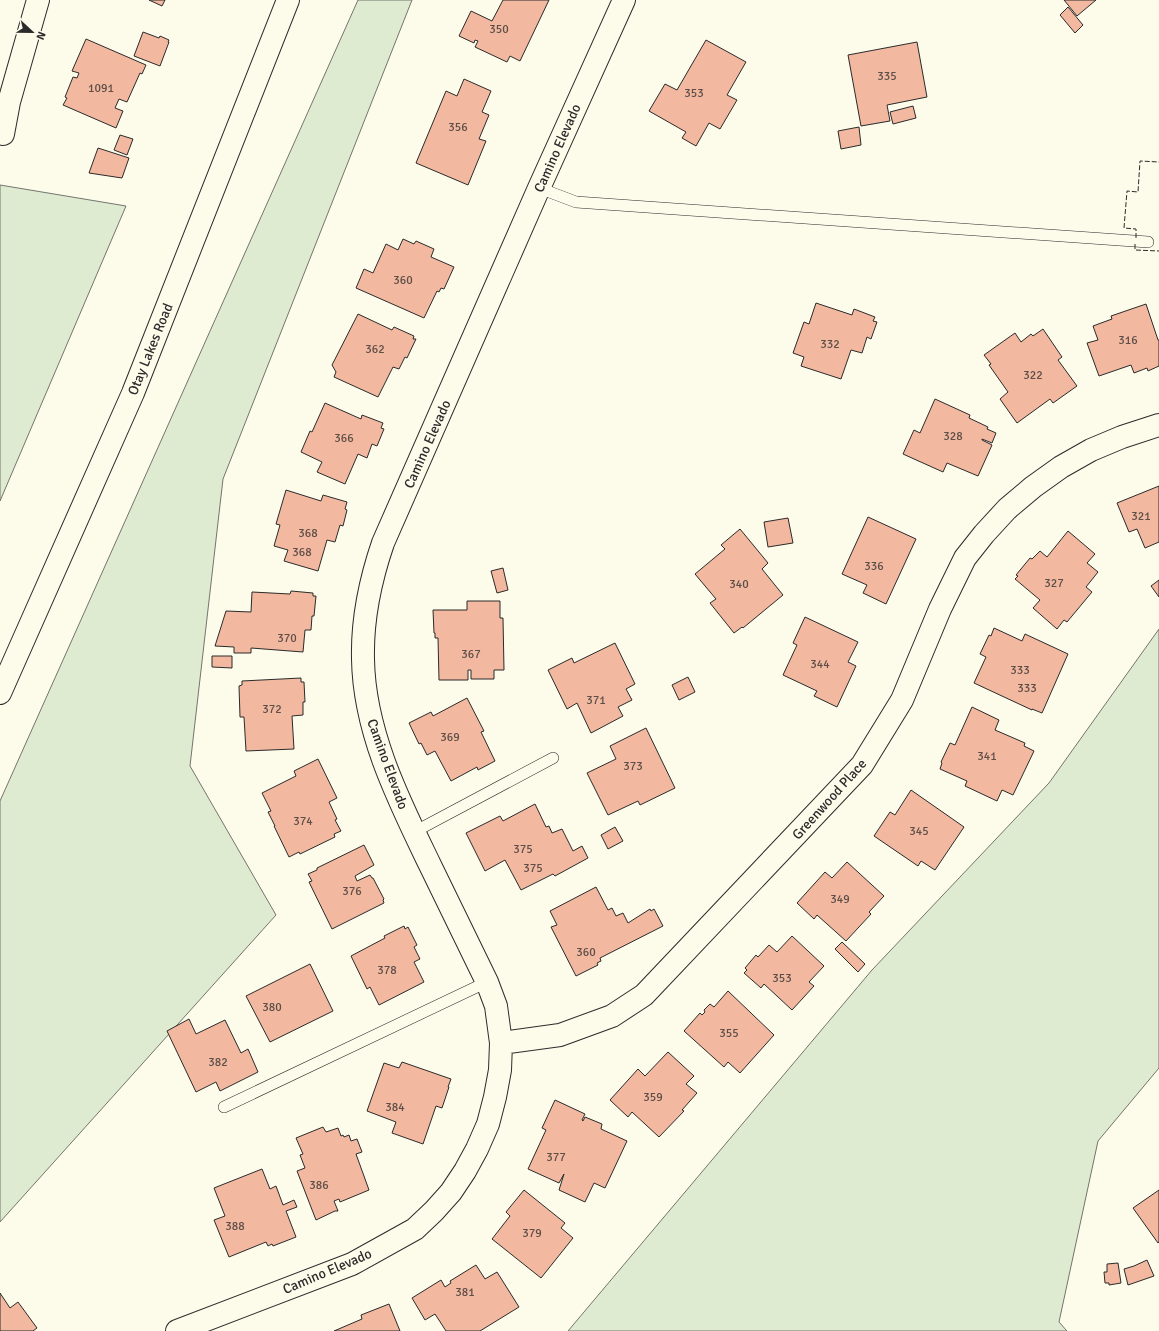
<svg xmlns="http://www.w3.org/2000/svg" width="1159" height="1331" font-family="Signika,sans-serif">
	<rect width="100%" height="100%" fill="#fdfbea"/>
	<!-- green -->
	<path fill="#deebd1" stroke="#74746e" d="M358 0H412L223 479 190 766 276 915 0 1222V801Z
		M0 185 126 206 0 501Z
		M1159 629V1068L1098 1141 1059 1322 1067 1331H568L872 970 1049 783Z"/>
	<!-- building -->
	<path fill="#f2b8a0" stroke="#2b2b2b" d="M149 0H165L162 6Z
		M503 0H549L520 61 510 56 507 62 475 47 478 41 475 40 474 43 459 36 471 11 492 21Z
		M1064 0H1096L1077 16Z
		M1068 7 1083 25 1075 33 1060 15Z
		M143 32 159 38 160 36 169 40 168 42H169L160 66 134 56Z
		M86 39 146 65 142 74 140 73 127 102 119 99 115 108 123 111 116 128 63 105 67 98 65 97 73 77 77 78 79 73 72 71Z
		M706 40 746 62 727 95 737 100 720 129 709 123 696 146 682 138 686 132 649 111 665 84 677 90Z
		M917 42 927 97 887 105 890 121 861 126 848 55Z
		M464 79 491 91 482 112 489 115 479 139 486 141 468 185 416 163 446 91 457 96Z
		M913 106 916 118 893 124 890 112Z
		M859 127 861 145 841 149 838 131Z
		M120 135 133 139 127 155 114 150Z
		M98 148 129 158 122 178 89 173Z
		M403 239 414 244 416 241 434 249 431 257 454 267 444 289 441 288 439 292 437 291 424 318 356 288 364 269 373 273 386 244 398 250Z
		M816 303 852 315 854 309 875 317 873 321 877 322 871 339 867 337 862 353 851 350 841 379 801 366 804 357 793 353 804 322 809 324Z
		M1146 304 1158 340H1159V366L1148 371 1147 368 1134 373 1131 365 1099 376 1087 343 1098 340 1093 326 1112 319 1111 316Z
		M358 314 392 330 394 327 414 336 413 339H416L407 358 405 357 399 369 393 367 378 397 334 377 336 372 332 365Z
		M1043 329 1062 357 1058 360 1077 386 1053 403 1050 399 1017 423 1000 399 1008 392 989 365 991 364 984 355 1015 333 1021 342 1031 334 1033 336Z
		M935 399 970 415 969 418 988 427 987 429 996 433 992 443 982 439V440L992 445 978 476 947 463 943 472 903 454 914 430 920 433Z
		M325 403 361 419 362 415 383 423 381 428 384 429 377 446 372 444 367 458 358 454 345 484 317 472 322 462 301 452 310 431 312 432Z
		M1159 486V542L1145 548 1137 529 1129 532 1117 503Z
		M286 490 321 501 323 495 347 502 345 509 347 510 343 526 340 525 335 542 327 540 318 571 284 561 288 550 274 546 280 525 276 524Z
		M868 517 916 539 886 604 863 593 867 585 842 574Z
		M788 518 793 543 768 547 764 522Z
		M740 529 768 563 762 569 783 595 743 628 742 627 734 633 710 603 716 599 695 574 725 549 721 545Z
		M1068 531 1095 554 1087 563 1098 572 1086 587 1092 592 1067 622 1064 620 1057 629 1033 608 1040 600 1015 579 1018 576 1016 575 1030 558 1032 559 1040 551 1047 557Z
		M503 568 508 590 497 593 491 571Z
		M1159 580V597L1151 586Z
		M291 591 313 593V596H316L314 616H312L311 630H305L303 652 251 648V653H234V647L215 646 226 611 251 612 252 592 290 594Z
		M467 601H500V618H503L504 670H494V679H471V670H468V680H439L438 638H435V633H434L433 610H467Z
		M805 617 858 642 848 662 856 666 837 707 814 696 817 691 783 675 797 645 793 643Z
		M994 628 1022 641 1025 634 1068 654 1042 713 1032 709V710L974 683 986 657 980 654 989 635 991 636Z
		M615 643 635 684 626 689 632 700 618 707 623 716 591 733 577 703 567 709 548 670 572 658 574 663Z
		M212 656H232V668L212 667Z
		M688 677 695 692 679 700 672 685Z
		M301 678V682H304L305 702H303V715L292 716 294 749 246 751 244 717H240L239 686 242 685V681Z
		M467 698 484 731 481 732 495 761 478 770 477 767 451 781 435 751 427 755 421 743 419 744 409 723 431 712 433 716Z
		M972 707 999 720 995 730 1025 743 1024 746 1034 751 1013 795 1002 790 997 801 965 786 967 781 940 769 942 763 941 762 950 743 955 745Z
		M646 728 675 788 640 805 638 801 608 815 587 773 616 759 610 746Z
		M318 759 337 798 329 802 337 819 335 820 341 831 334 834 335 837 300 854 299 852 289 857 274 826H275L268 812 271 811 262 793 296 776 294 771Z
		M911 790 964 827 935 870 921 861 918 866 874 836 890 812 895 815Z
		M535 804 546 827 549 826 552 833 562 829 573 851 582 846 588 858 555 876 553 874 521 890 505 860 485 871 466 833 500 816 503 821Z
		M615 827 623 841 608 849 601 835Z
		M364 845 374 865 355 876 357 881 370 875 372 878H373L384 899 383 900 384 903 332 929 309 882 312 881 308 874 317 870V868Z
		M847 862 884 896 869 912 871 914 846 941 817 915 814 919 797 903 825 872 832 878Z
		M596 887 608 910 612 908 616 916 623 913 628 923 650 909 651 911 654 909 663 926 600 958 601 961 597 963 598 965 576 976 551 927 557 925 550 911Z
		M404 926 405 929 408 927 417 945 414 947 420 959 414 962 424 982 379 1005 370 987 367 989 351 956 385 938 384 936Z
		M792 936 824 966 809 982 814 986 792 1010 764 984 761 988 744 973 747 970 745 968 756 955 758 957 769 945 777 952Z
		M842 942 865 964 858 972 835 949Z
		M310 964 333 1011 270 1042 246 996Z
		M728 991 774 1035 740 1073 728 1062 724 1067 684 1031 700 1013 702 1015 705 1012 704 1010 710 1004 714 1007Z
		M189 1019 196 1034 225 1020 241 1053 248 1049 258 1072 220 1091 216 1082 196 1092 167 1031Z
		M668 1052 694 1076 686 1084 697 1093 682 1110 684 1111 659 1137 632 1112 628 1117 610 1100 638 1069 645 1076Z
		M402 1062 451 1079 448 1087H449L442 1108 436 1106 423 1144 392 1133 396 1122 367 1111 384 1063 399 1068Z
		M555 1100 585 1114 582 1120 583 1121 585 1117 602 1124 601 1129 627 1141 605 1188 594 1183 585 1202 559 1190 564 1174 559 1183 528 1169 546 1130 542 1128Z
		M323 1127 326 1132 338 1128 341 1136 343 1135 344 1137 349 1135 351 1141 357 1139 362 1152 356 1154 369 1190 340 1202 339 1199 334 1201 338 1211H335L316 1220 297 1171 305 1168 300 1155 303 1154 296 1138Z
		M262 1169 270 1189 276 1186 283 1205 294 1200 297 1207 286 1211 296 1237 273 1246 272 1244 268 1246 266 1242 229 1257 214 1220 225 1216 214 1188Z
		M524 1190 565 1223 561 1228 573 1238 541 1278 492 1239 510 1216 506 1212Z
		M1159 1190V1242L1158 1243 1133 1208Z
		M1147 1260 1154 1276 1128 1285 1124 1269 1134 1266Z
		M1118 1263 1121 1283 1109 1285V1283H1105L1104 1272H1107V1264Z
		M476 1265 485 1279 497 1272 519 1307 480 1331H446L435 1314 425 1320 412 1298 441 1280 445 1287 451 1283 450 1281Z
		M0 1293 10 1308 18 1302 37 1328 33 1331H0Z
		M389 1304 400 1331H334L362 1319 361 1315Z"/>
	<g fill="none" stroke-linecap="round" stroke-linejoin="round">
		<!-- lane casing -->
		<g stroke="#2b2b2b" stroke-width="12">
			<path id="lane" d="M539 188 576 202 1148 242
				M414 832 553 758
				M224 1107 487 982"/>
		</g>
		<!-- street casing -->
		<g stroke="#2b2b2b" stroke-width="24">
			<path id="street" d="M3 134 9 102 38 0
				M501 1043 560 1035 612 1016 644 995 862 765 902 700 940 609 965 558 984 534 1007 509 1033 487 1061 467 1091 450 1122 437 1159 425
				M177 1331 352 1264 415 1229 434 1211 451 1192 465 1171 477 1149 488 1124 495 1097 500 1070 501 1043 496 1006 487 982C468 943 449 904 430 865 399 801 364 732 363 659 362 619 370 581 383 543L539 188 624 0"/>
		</g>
		<!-- primary casing -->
		<g stroke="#2b2b2b" stroke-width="24">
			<path id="primary" d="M0 693 133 393 288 0"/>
		</g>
		<!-- lane -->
		<use href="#lane" stroke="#fdfbea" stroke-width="11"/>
		<!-- street -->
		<use href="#street" stroke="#fdfbea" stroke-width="22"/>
		<!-- primary -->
		<use href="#primary" stroke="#fdfbea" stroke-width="22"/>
		<!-- fence -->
		<path stroke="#2b2b2b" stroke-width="1" stroke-dasharray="5 2" stroke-linecap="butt" d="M1136 238V229L1124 228 1127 191 1138 192 1140 161 1159 162
			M1135 244V250L1159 251"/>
	</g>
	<g text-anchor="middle" stroke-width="3" stroke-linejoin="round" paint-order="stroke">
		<!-- number labels -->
		<g font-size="12" fill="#5d4e48">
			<text x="499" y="33">350</text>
			<text x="887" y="80">335</text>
			<text x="101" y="92">1091</text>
			<text x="694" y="97">353</text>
			<text x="458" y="131">356</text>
			<text x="403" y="284">360</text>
			<text x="1128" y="344">316</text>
			<text x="830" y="348">332</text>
			<text x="375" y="353">362</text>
			<text x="1033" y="379">322</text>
			<text x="953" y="440">328</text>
			<text x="344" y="442">366</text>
			<text x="1141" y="520">321</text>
			<text x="308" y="537">368</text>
			<text x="302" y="556">368</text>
			<text x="874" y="570">336</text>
			<text x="1054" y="587">327</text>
			<text x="739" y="588">340</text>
			<text x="287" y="642">370</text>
			<text x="471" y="658">367</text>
			<text x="820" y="668">344</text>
			<text x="1020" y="674">333</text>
			<text x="1027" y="692">333</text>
			<text x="596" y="704">371</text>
			<text x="272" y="713">372</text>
			<text x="450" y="741">369</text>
			<text x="987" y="760">341</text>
			<text x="633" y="770">373</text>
			<text x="303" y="825">374</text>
			<text x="919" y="835">345</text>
			<text x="523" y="853">375</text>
			<text x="533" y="872">375</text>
			<text x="352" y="895">376</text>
			<text x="840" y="903">349</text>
			<text x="586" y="956">360</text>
			<text x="387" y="974">378</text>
			<text x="782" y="982">353</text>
			<text x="272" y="1011">380</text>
			<text x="729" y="1037">355</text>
			<text x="218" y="1066">382</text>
			<text x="653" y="1101">359</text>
			<text x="395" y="1111">384</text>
			<text x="556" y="1161">377</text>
			<text x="319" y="1189">386</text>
			<text x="235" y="1230">388</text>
			<text x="532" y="1237">379</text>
			<text x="465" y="1296">381</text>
		</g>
		<!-- street labels -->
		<g font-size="14" fill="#2b2b2b" stroke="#fdfbea">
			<text transform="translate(557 148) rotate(-66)" y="5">Camino Elevado</text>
			<text transform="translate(150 349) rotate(-68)" y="5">Otay Lakes Road</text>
			<text transform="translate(427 444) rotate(-66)" y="5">Camino Elevado</text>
			<text transform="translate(388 764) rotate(70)" y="5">Camino Elevado</text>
			<text transform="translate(829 799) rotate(-48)" y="5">Greenwood Place</text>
			<text transform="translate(327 1271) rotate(-23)" y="5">Camino Elevado</text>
		</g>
	</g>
	<!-- north arrow -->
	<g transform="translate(32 32) rotate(112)" stroke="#fdfbea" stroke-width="3" paint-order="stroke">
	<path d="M0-3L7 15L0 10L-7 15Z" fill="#2b2b2b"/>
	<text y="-6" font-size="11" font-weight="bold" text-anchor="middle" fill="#2b2b2b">N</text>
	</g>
</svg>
